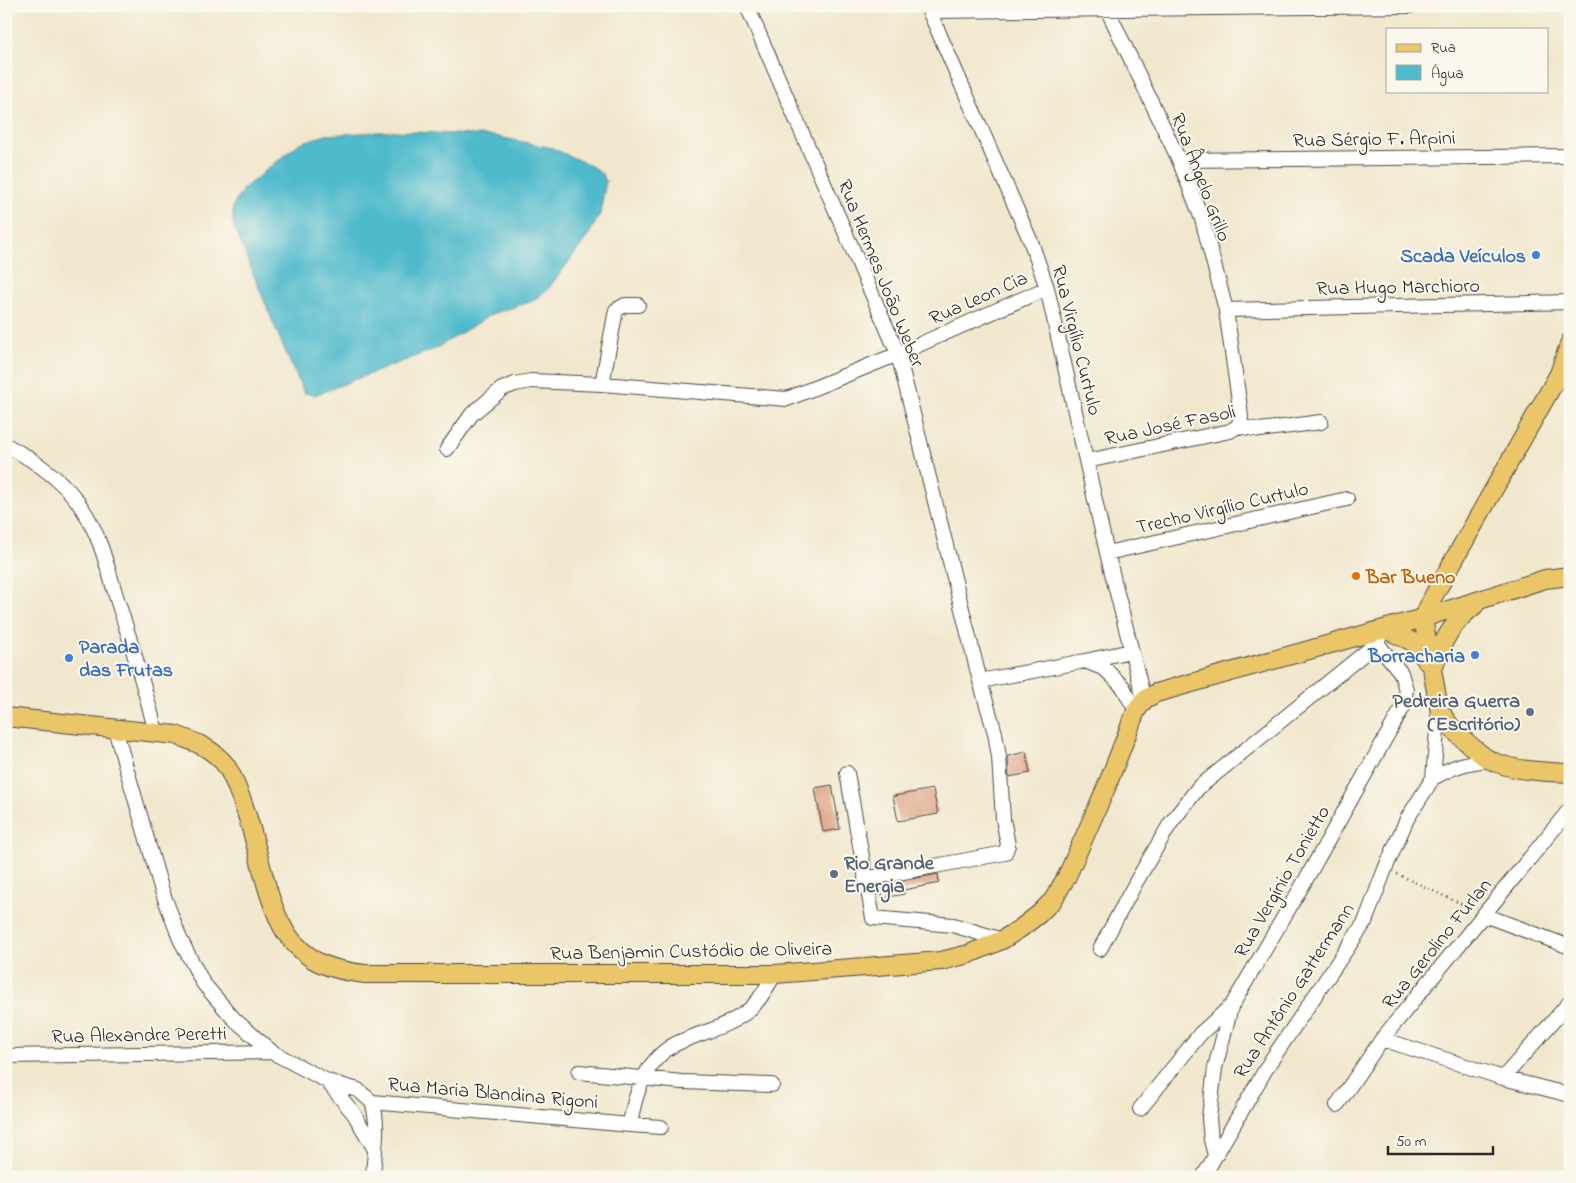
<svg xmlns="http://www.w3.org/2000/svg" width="1576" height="1183" font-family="'Indie Flower',sans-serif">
	<rect width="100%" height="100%" fill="#fbf7ec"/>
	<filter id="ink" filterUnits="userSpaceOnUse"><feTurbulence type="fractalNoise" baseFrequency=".02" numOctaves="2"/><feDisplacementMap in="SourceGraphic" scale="10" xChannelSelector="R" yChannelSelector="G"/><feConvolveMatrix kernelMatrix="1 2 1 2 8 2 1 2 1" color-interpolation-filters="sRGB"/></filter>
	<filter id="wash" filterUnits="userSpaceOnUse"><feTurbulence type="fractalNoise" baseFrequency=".0096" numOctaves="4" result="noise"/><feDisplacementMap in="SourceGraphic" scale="20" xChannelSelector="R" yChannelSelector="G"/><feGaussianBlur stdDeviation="1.12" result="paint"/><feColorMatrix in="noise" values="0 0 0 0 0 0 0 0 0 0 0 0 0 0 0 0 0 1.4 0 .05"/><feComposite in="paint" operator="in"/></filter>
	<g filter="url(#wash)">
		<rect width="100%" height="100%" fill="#f1e7cd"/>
		<!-- water -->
		<path fill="#4fbacc" stroke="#3d727c" d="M395 131 494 136 552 148 591 166 602 174 606 181 600 214 588 236 549 288 533 301 492 314 435 349 315 395 304 393 282 344 233 224V206L243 189 300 143 326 135Z"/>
		<g id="blocks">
			<!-- building -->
			<path fill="#db997c" d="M1026 752 1030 773 1009 777 1008 756Z
				M832 785 840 829 823 832 815 788Z
				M933 789 938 814 898 821 893 796Z
				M938 874 939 883 904 890V894L883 898 880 885Z"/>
		</g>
	</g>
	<g filter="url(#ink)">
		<use href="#blocks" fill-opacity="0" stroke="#494743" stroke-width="1"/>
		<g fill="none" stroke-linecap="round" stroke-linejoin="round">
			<!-- minor casing -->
			<g stroke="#494743" stroke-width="16">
				<path id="minor" d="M747 6 898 354 980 681 995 733 999 757 1003 819 1008 845 1005 853 865 879
					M927 6 1031 242 1047 288 1107 553 1144 700
					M1107 9 1179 160 1202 219 1226 310 1240 408 1241 418 1238 426
					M929 11 1410 6
					M1179 160 1570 156
					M1226 310 1570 302
					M602 384 616 310 625 305H638
					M6 445C34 460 65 481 82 508 100 535 107 566 116 596 131 641 144 686 156 732
					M447 449 472 414 502 389 515 384 531 381 602 384 787 399 898 354 1047 288
					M1087 461 1230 431 1238 426 1260 430 1321 422
					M1107 553 1347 499
					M1085 661 1105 669 1123 687 1136 711
					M980 681 1085 661 1131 651
					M115 729 162 891 180 939 203 983 234 1019 272 1052 327 1081 358 1090 372 1102 630 1125 661 1127
					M847 773 873 918 953 925 1002 940
					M1433 778C1454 766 1467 762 1490 760
					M1484 915 1570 947
					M1100 949 1136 882 1170 824 1198 788 1377 643 1380 636
					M1382 1039 1503 1078 1570 1095
					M6 1056 272 1052
					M579 1072 682 1082 772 1085
					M1503 1078 1570 1002
					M327 1081 354 1114 374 1148
					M372 1102C380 1124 374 1153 373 1177
					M1337 1105 1382 1039 1570 809
					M1140 1109 1201 1033 1230 1007
					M630 1125C635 1091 647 1055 682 1041 703 1032 726 1027 745 1013 759 1003 766 988 775 974
					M1215 1155 1211 1140 1209 1118 1215 1068 1231 1007 1305 881 1403 707 1406 690 1401 673 1377 643
					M1203 1177 1270 1062 1365 922 1385 869 1407 819 1433 778 1439 708"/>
			</g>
			<!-- major casing -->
			<g stroke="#494743" stroke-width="20">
				<path id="major" d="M1423 618 1434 595 1559 374 1570 342
					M1423 618 1439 708C1448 727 1461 738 1477 751 1481 754 1485 758 1490 760 1511 771 1546 772 1570 773
					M1385 629 1415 643 1428 663
					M1434 667C1442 640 1453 622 1475 605
					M6 717 176 735C192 741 207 746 219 758 230 767 235 784 241 798 257 838 262 885 281 924 288 939 301 951 314 960 330 969 348 972 365 974H775L941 961 969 954 1002 940 1021 928 1039 914 1053 900 1067 876 1106 788 1136 711 1144 700 1156 693 1423 618 1545 579 1570 576"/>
			</g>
			<!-- path -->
			<path stroke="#494743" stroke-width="2.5" stroke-dasharray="1 4" stroke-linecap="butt" d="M1397 874 1472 909"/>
			<!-- minor -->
			<use href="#minor" stroke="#fff" stroke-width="14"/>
			<!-- major -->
			<use href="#major" stroke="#eac669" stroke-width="18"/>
		</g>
	</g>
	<!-- markers -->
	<g fill="#3f7fe0" stroke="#fbf7ec" stroke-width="2">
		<circle cx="1536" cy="255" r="5"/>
		<circle cx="1475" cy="655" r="5"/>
		<circle cx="69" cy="658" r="5"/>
	</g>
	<circle fill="#e8710a" stroke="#fbf7ec" stroke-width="2" cx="1356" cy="576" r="5"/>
	<g fill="#5c6f8a" stroke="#fbf7ec" stroke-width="2">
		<circle cx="1530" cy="712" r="5"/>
		<circle cx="834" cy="874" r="5"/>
	</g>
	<g text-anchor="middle" stroke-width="4" stroke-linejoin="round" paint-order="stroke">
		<!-- street labels -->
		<g font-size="20" fill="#2b2b2b" stroke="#fbf7ec">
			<text transform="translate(1374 138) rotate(-1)" y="7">Rua Sérgio F. Arpini</text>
			<text transform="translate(1202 177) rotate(69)" y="7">Rua Ângelo Grillo</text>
			<text transform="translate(882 273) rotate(68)" y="7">Rua Hermes João Weber</text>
			<text transform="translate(1398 286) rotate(-1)" y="7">Rua Hugo Marchioro</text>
			<text transform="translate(978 297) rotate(-24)" y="7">Rua Leon Cia</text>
			<text transform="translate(1078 340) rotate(76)" y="7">Rua Virgílio Curtulo</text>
			<text transform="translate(1170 424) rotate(-12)" y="7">Rua José Fasoli</text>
			<text transform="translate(1222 507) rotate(-13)" y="7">Trecho Virgílio Curtulo</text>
			<text transform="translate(1281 881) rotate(-60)" y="7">Rua Vergínio Tonietto</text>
			<text transform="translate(1436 943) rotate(-51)" y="7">Rua Gerolino Furlan</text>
			<text transform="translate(691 950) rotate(-1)" y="7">Rua Benjamin Custódio de Oliveira</text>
			<text transform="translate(1293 990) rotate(-57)" y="7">Rua Antônio Gattermann</text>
			<text transform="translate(139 1034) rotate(-1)" y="7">Rua Alexandre Peretti</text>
			<text transform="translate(493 1092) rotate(5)" y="7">Rua Maria Blandina Rigoni</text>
		</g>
		<!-- shop labels -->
		<g font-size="20" font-weight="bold" fill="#366cbe" stroke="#fbf7ec" text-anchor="end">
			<text x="1526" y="262">Scada Veículos</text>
			<text x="79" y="653" text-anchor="start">Parada<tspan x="79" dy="23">das Frutas</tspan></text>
			<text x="1465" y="662">Borracharia</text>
		</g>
		<!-- food labels -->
		<g font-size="20" font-weight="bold" fill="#c56008" stroke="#fbf7ec" text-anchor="start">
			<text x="1366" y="583">Bar Bueno</text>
		</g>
		<!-- service labels -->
		<g font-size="20" font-weight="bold" fill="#4e5e75" stroke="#fbf7ec" text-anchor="end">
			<text x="1520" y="707">Pedreira Guerra<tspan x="1520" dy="23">(Escritório)</tspan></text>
			<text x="844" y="869" text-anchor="start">Rio Grande<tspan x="844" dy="23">Energia</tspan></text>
		</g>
	</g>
	<!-- margin -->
	<rect width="1576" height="1183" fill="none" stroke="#fbf7ec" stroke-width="25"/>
	<!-- legend -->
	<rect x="1386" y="28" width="162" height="65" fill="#fbf7ec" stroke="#a8a59f"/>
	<rect x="1396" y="44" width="25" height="8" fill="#eac669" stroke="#a8a59f"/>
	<text x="1431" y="52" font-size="15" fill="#2b2b2b">Rua</text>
	<rect x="1396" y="65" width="25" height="15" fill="#4fbacc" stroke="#a8a59f"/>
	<text x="1431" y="78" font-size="15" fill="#2b2b2b">Água</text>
	<!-- scale -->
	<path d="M1388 1146v8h105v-8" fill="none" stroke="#2b2b2b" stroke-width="2.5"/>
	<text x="1396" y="1146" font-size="15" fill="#2b2b2b" stroke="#fbf7ec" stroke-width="4" paint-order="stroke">50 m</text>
</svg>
